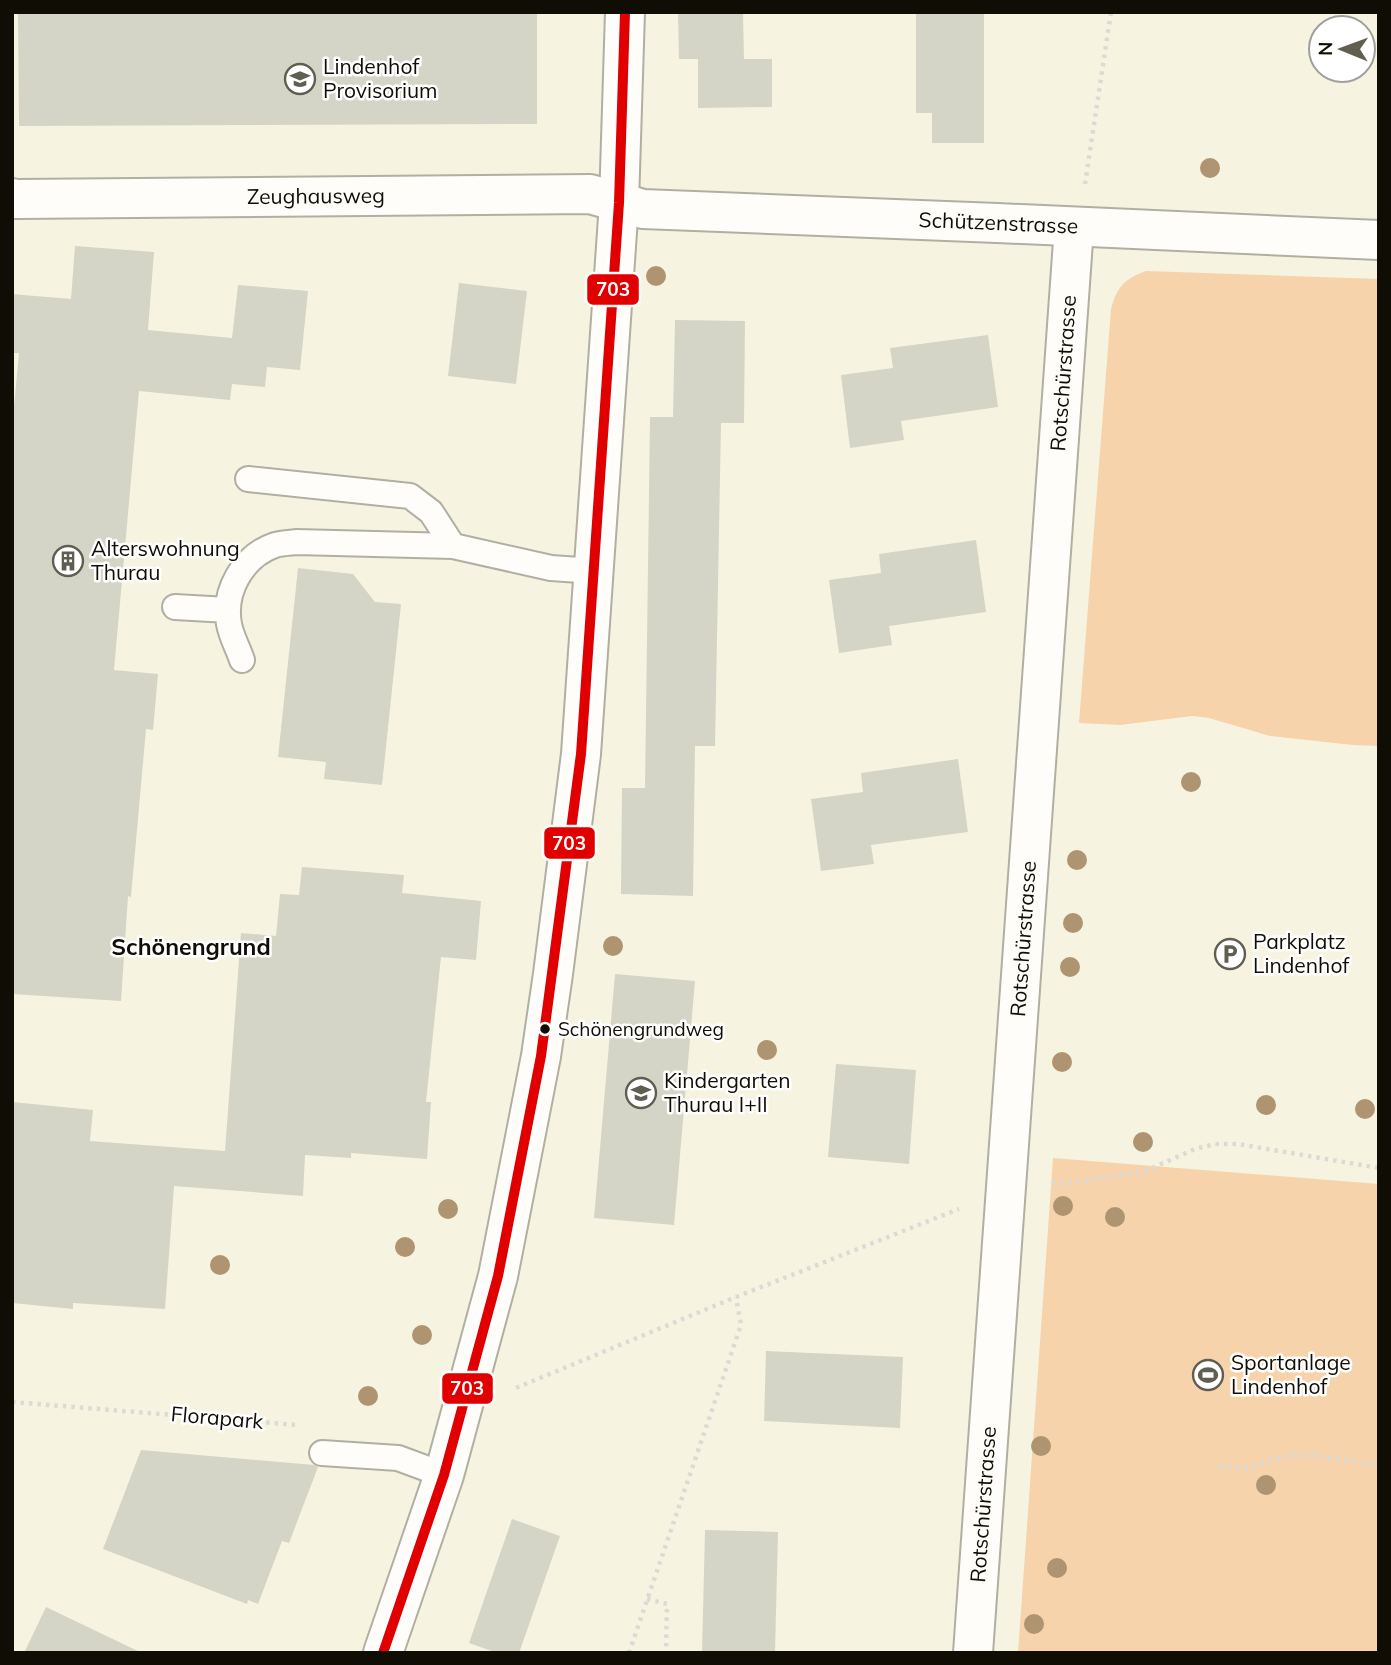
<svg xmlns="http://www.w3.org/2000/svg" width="1391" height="1665" font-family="Mulish,sans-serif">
	<rect width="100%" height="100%" fill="#f6f4e1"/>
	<!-- green -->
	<path fill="#f7d3ac" d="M1146 271 1379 279V746L1353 745 1270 736 1209 718 1192 716 1120 725 1079 723 1111 309C1117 287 1124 279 1146 271Z
		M1053 1158 1379 1184V1653H1018Z"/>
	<!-- building -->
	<path fill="#d4d5c6" d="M18 12H537V124L19 126Z
		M678 12H743L744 59H772V107L698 108V59H679Z
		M916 12H984V143H932V113H916Z
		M75 246 154 252 148 330 232 338 238 285 308 291 300 370 267 367 265 387 232 384 230 400 139 391 114 670 158 674 153 730 146 729 131 897 128 896 121 1001 12 994V428L19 353H12V294L71 299Z
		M459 283 527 291 516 384 448 376Z
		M675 320 745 321 744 423H721L715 746H695L693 896 621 894 622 788H645L650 417H673Z
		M988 335 998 407 901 421 904 440 850 448 841 375 893 368 890 348Z
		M976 540 986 612 889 626 892 645 839 653 829 580 881 573 879 554Z
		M298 568 353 574 375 602 401 604 382 785 324 779 326 762 278 757Z
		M958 759 968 832 871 845 874 864 821 871 811 799 863 792 861 773Z
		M302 867 404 875 402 893 481 901 476 960 441 957 426 1102H431L427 1159 351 1153V1158L305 1155 303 1196 174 1186 165 1309 73 1303V1309L12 1303V1102L93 1110 90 1141 225 1151 241 933 276 936 280 894 299 895Z
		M615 974 695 981 674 1225 594 1218Z
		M836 1064 916 1070 909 1164 828 1157Z
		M766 1351 903 1357 900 1428 764 1421Z
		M141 1450 314 1465 318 1467 289 1543 282 1541 258 1604 248 1600 247 1604 103 1549Z
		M512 1519 560 1536 519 1653H497L469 1643Z
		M705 1530 778 1532 775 1653H702Z
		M46 1607 142 1653H24Z"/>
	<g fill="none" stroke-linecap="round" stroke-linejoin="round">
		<!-- lane casing -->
		<g stroke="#b1afa1" stroke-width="28">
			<path id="lane" d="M248 479 410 496 431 512 453 546
				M175 607 228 610
				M242 660C238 648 231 636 229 624 223 591 243 556 275 545 281 543 290 543 296 542L453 546 551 568 594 571
				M322 1453 398 1458 444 1475"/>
		</g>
		<!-- street casing -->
		<g stroke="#b1afa1" stroke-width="42">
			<g id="street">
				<path id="s1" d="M12 198 16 199 590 194 643 209 997 223 1379 240"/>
				<path d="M383 1653 444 1475 498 1276 541 1056 553 974 581 754 619 203 625 12"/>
				<path id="s2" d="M973 1653 1074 227"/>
			</g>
		</g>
		<!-- path -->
		<path stroke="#dcdad5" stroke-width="4.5" stroke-dasharray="3.5 5" stroke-linecap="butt" d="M1085 184 1111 12
			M1052 1182 1066 1184 1143 1172 1195 1149 1215 1144H1238L1379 1168
			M516 1388 736 1297 959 1209
			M12 1402 297 1425
			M1219 1467 1245 1468 1286 1456 1300 1455H1315L1379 1465
			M647 1599 667 1604 666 1653
			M629 1653 741 1325 736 1297"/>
		<!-- lane -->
		<use href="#lane" stroke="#fefdfa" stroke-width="24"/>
		<!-- street -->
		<use href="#street" stroke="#fefdfa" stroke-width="38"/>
		<!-- bus-1 casing -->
		<g stroke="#fff" stroke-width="16">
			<path id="bus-1" d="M383 1653 444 1475 498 1276 541 1056 581 754 619 203 625 12"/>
		</g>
		<!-- bus-1 -->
		<use href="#bus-1" stroke="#e00000" stroke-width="10"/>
	</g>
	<!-- trees -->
	<g fill="#ae9470">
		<circle cx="1210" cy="168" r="10"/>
		<circle cx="656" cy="276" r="10"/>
		<circle cx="1191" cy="782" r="10"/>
		<circle cx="1077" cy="860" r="10"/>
		<circle cx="1073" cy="923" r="10"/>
		<circle cx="613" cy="946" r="10"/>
		<circle cx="1070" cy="967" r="10"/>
		<circle cx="767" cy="1050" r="10"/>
		<circle cx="1062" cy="1062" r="10"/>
		<circle cx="1266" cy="1105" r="10"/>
		<circle cx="1365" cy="1109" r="10"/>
		<circle cx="1143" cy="1142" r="10"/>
		<circle cx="1063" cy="1206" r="10"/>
		<circle cx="448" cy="1209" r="10"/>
		<circle cx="1115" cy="1217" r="10"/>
		<circle cx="405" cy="1247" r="10"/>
		<circle cx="220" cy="1265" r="10"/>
		<circle cx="422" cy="1335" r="10"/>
		<circle cx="368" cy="1396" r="10"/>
		<circle cx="1041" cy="1446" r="10"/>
		<circle cx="1266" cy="1485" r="10"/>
		<circle cx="1057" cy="1568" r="10"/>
		<circle cx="1034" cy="1624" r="10"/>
	</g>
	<!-- icons -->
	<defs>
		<g id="school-ring" transform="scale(1.575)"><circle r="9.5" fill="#fff" stroke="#605e51" stroke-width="1.5"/><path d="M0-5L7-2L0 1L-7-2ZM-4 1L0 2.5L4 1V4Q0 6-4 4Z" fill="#605e51"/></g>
		<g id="building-ring" transform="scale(1.575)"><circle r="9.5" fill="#fff" stroke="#605e51" stroke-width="1.5"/><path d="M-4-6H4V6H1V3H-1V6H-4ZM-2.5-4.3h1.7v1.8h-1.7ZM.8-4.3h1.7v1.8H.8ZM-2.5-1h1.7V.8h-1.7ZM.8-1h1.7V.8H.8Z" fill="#605e51"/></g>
		<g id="parking-ring" transform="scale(1.575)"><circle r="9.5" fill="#fff" stroke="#605e51" stroke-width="1.5"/><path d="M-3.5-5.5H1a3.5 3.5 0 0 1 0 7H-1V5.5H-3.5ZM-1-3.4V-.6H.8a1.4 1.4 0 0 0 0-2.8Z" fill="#605e51"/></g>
		<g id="stadium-ring" transform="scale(1.575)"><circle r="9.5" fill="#fff" stroke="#605e51" stroke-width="1.5"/><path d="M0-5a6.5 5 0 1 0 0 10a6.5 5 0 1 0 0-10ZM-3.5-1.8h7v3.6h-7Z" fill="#605e51"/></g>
	</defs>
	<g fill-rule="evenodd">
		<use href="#school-ring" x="300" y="79"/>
		<use href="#building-ring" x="68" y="561"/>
		<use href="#parking-ring" x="1230" y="954"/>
		<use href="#school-ring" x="641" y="1093"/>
		<use href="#stadium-ring" x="1208" y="1375"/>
	</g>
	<!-- markers -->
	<circle fill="#100e04" stroke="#fff" stroke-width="2.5" cx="545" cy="1029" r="6"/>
	<g text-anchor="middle" stroke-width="5" stroke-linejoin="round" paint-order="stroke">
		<!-- bus labels -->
		<g font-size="19" fill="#100e04" stroke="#fff" text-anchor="start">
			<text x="558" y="1036">Schönengrundweg</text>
		</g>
		<!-- poi labels -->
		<g font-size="21" fill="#100e04" stroke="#fff" text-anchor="start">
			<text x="323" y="74">Lindenhof<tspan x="323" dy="24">Provisorium</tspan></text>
			<text x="91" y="556">Alterswohnung<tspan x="91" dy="24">Thurau</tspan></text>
			<text x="1253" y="949">Parkplatz<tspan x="1253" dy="24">Lindenhof</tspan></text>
			<text x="664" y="1088">Kindergarten<tspan x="664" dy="24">Thurau I+II</tspan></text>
			<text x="1231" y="1370">Sportanlage<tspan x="1231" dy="24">Lindenhof</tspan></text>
		</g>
		<!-- street labels -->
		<g font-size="21" fill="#100e04" stroke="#fff">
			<text dy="7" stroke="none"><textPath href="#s1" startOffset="304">Zeughausweg</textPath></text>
			<text dy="7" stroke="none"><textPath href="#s1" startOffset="989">Schützenstrasse</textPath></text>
			<text dy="7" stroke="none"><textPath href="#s2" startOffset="1283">Rotschürstrasse</textPath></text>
			<text dy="7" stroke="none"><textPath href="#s2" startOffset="716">Rotschürstrasse</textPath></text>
			<text transform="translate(217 1418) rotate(5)" y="7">Florapark</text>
			<text dy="7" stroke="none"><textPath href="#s2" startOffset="149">Rotschürstrasse</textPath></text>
		</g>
		<!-- neighbourhood labels -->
		<g font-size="23" font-weight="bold" fill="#100e04" stroke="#fff">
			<text x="191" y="955">Schönengrund</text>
		</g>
	</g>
	<g stroke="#fff" stroke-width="2.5">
		<rect x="586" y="273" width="54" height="33" rx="7" fill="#e00000"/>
		<rect x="543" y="826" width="53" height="34" rx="7" fill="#e00000"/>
		<rect x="441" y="1372" width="53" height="33" rx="7" fill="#e00000"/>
	</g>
	<g font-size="19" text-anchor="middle" font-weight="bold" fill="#fff">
		<text x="613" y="296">703</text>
		<text x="569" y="850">703</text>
		<text x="467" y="1395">703</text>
	</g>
	<!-- border -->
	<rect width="1391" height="1665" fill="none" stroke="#100e04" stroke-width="28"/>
	<!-- north arrow -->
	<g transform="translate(1342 49) rotate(271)"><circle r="33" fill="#ffffff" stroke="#9f9f9b" stroke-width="2"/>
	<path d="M0-5L12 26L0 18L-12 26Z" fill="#605e51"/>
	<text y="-10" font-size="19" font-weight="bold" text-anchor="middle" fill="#100e04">N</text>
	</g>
</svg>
